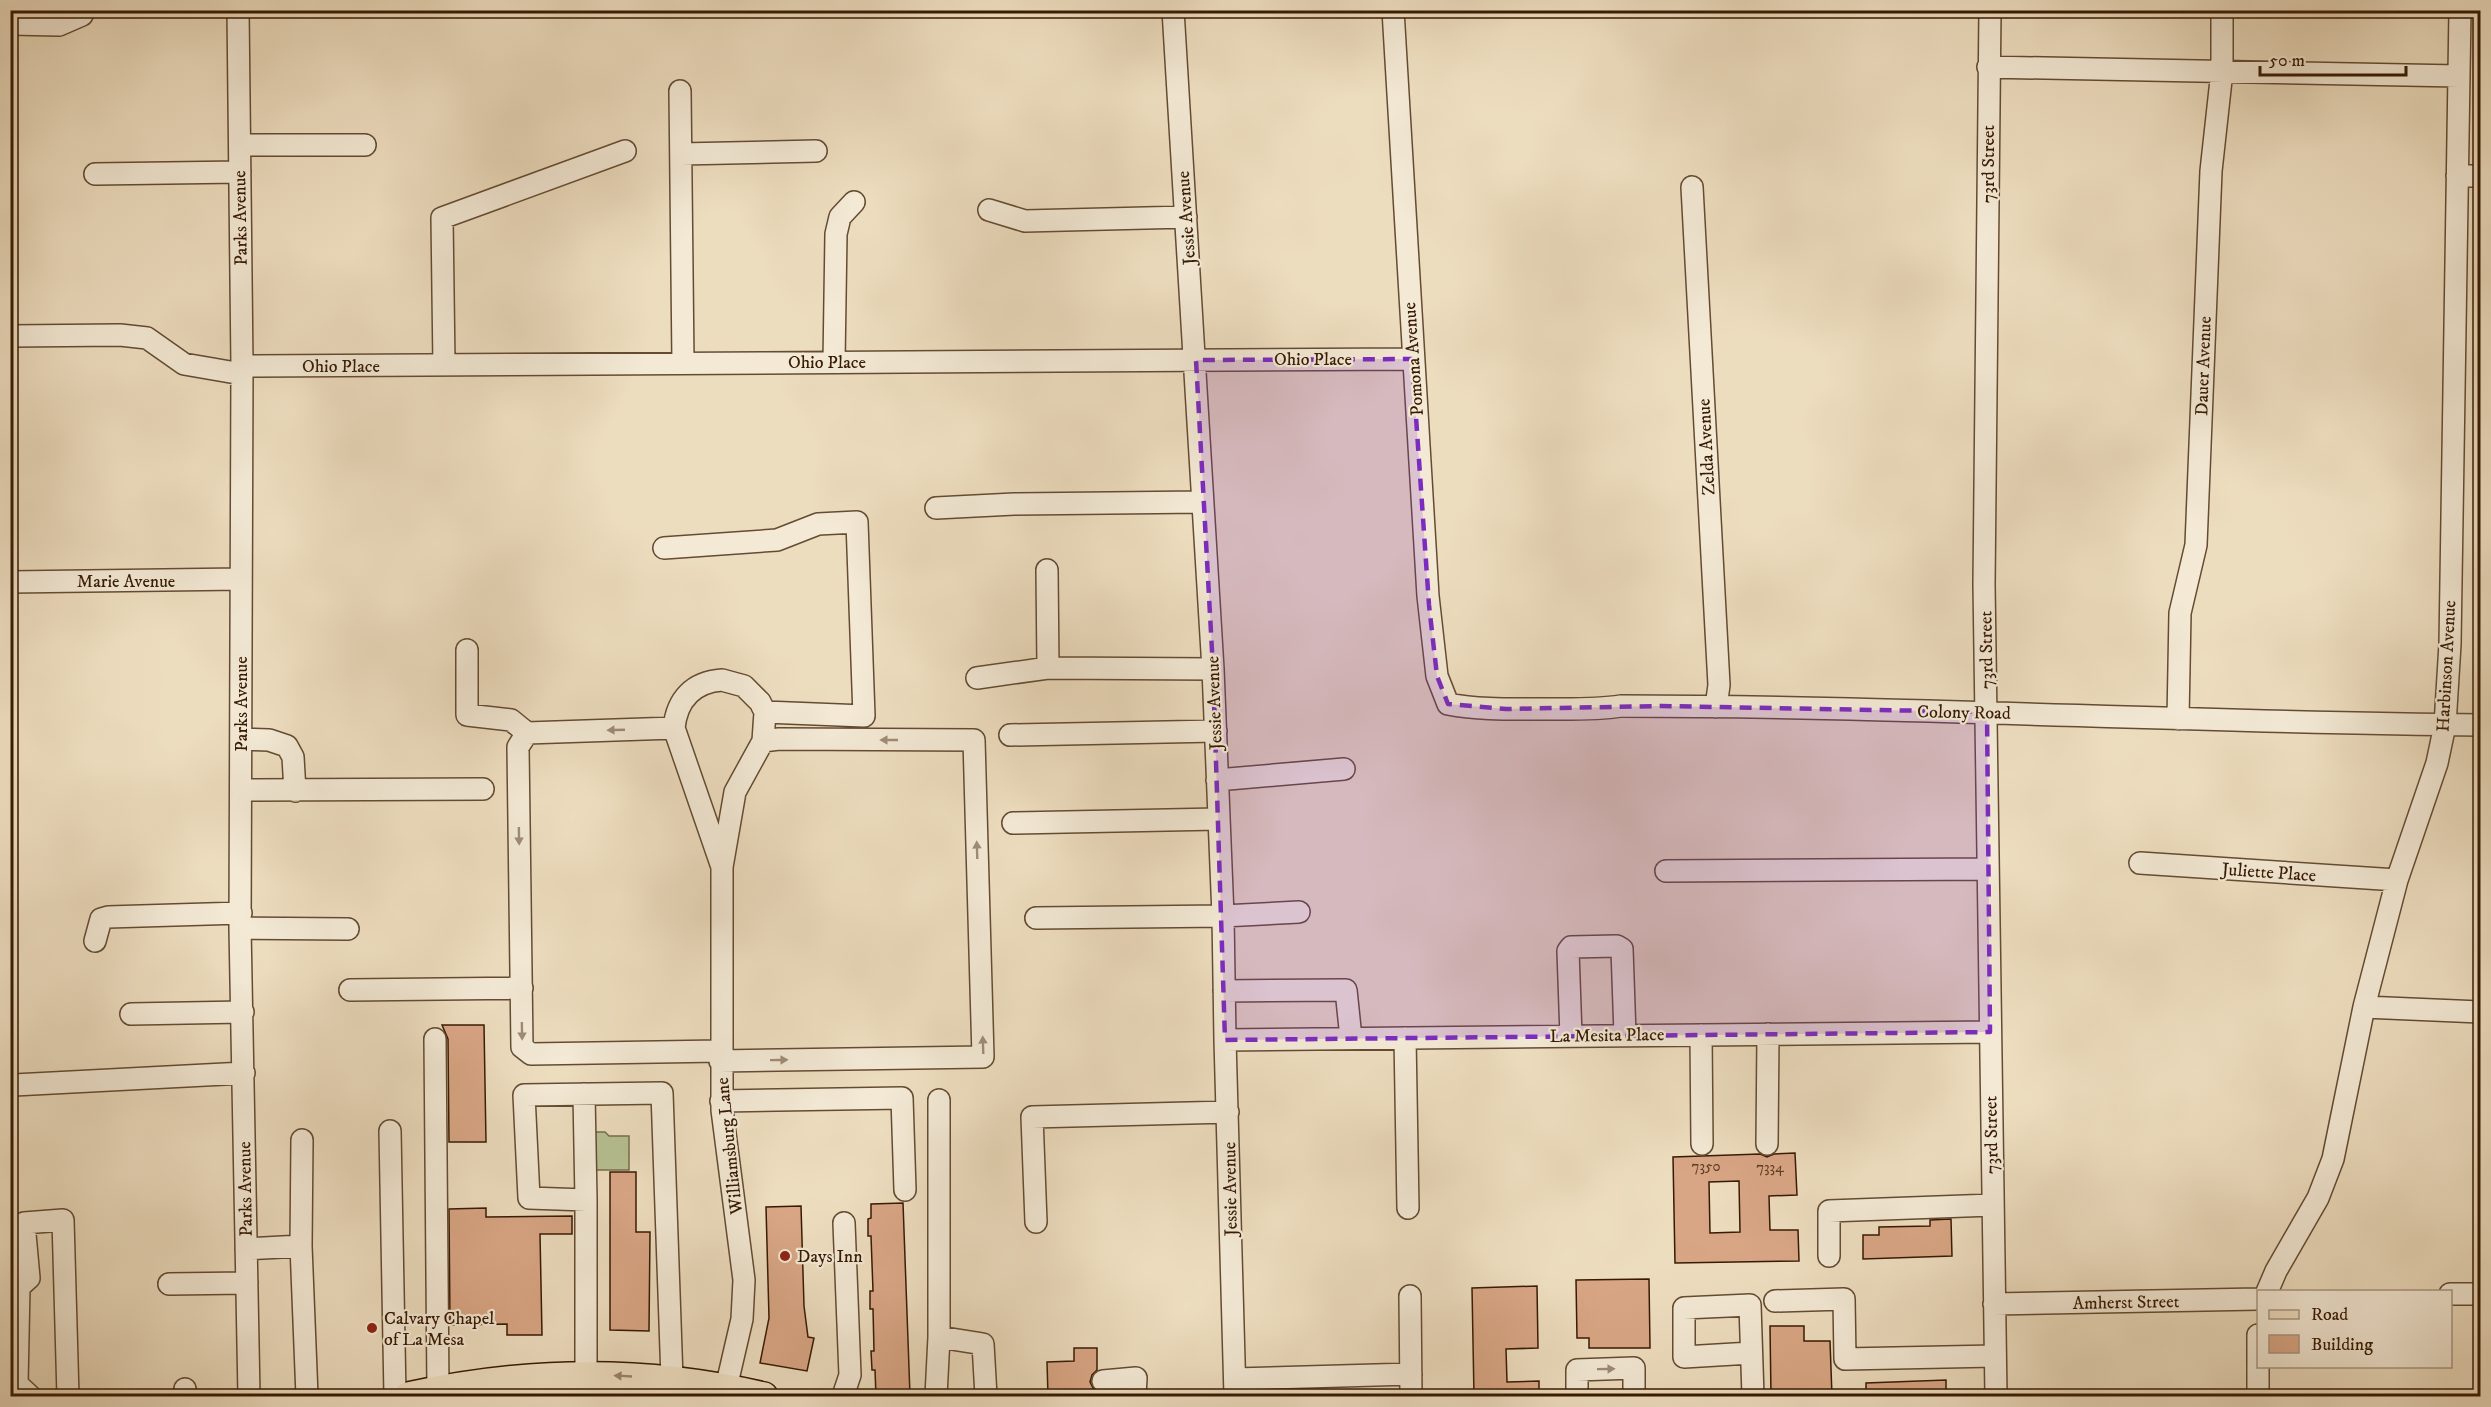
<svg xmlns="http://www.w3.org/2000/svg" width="2491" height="1407" font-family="'IM FELL DW Pica',serif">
	<rect width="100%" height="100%" fill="#edddbf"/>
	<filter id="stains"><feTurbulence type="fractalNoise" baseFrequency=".00333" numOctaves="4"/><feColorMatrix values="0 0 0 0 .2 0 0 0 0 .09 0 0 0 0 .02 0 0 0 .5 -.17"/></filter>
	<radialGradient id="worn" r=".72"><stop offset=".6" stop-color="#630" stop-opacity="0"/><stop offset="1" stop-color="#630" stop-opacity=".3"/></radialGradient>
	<!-- green -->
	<path fill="#b7c193" stroke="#776e4b" stroke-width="1.5" d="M595 1132H605L609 1136H629V1170H592Z"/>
	<!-- building -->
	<path fill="#d9a685" stroke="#371a03" stroke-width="1.5" fill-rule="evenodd" d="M442 1025H484L486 1142H449L448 1039Z
		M1795 1153 1797 1195 1769 1196 1770 1230H1798L1799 1261 1675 1263 1673 1157 1760 1154 1767 1157 1774 1154ZM1739 1181 1740 1232 1710 1233 1709 1182Z
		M610 1172H636V1232H650L649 1331 610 1330Z
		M903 1203 910 1395 876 1396 875 1370H872L871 1351H874L873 1309H870V1291H873L871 1236H868V1219L871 1218V1204Z
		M801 1206 804 1306 808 1337 814 1338 807 1371 760 1363 769 1318 766 1207Z
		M486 1208V1217L572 1216V1234H540L542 1335H507V1324L450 1325 449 1209Z
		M1951 1219 1952 1256 1863 1259V1235H1879V1227L1930 1226V1220Z
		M1649 1279 1650 1348H1589V1338H1577L1576 1280Z
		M1537 1286 1538 1348 1506 1349 1507 1382 1539 1381V1396H1474L1472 1288Z
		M1770 1326H1804V1341H1830L1832 1396H1771Z
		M1074 1348H1097V1370L1092 1375 1090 1382 1097 1396H1048L1047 1362 1074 1361Z
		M1946 1380V1396H1866V1383Z"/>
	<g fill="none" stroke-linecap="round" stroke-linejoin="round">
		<!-- minor casing -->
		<g stroke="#644b32" stroke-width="24">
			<path id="minor" d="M238 10 242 366 240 928 249 1396
				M1173 10 1213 669 1223 916 1225 1040 1235 1396
				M1393 10 1428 596 1437 676 1448 704C1479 710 1511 709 1542 709 1569 709 1595 710 1621 706 1908 706 2194 723 2480 725
				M1990 10 1984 584 1996 1396
				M10 24 59 25 82 15 84 10
				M1988 67 2459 76
				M680 91 683 363
				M240 145H365
				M681 154 816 151
				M95 174 240 172
				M2457 176H2480
				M1692 187 1719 685 1716 707
				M989 210 1025 221 1186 217
				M10 336 120 335 147 338 184 364 242 374
				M834 362 836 234 840 217 854 202
				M444 365 442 218 625 151
				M242 366 1412 359
				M936 508 1014 504 1202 502
				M664 548 777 540 818 524 857 522 864 716 765 712
				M1047 570 1048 668 1213 669
				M10 582 241 579
				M467 650V715L511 720 527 733
				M977 678 1048 668
				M722 680 744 686 760 702 765 712 763 741 735 792 722 867 674 728C677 699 693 682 722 680Z
				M2178 719 2180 613 2196 545 2211 171 2222 71V10
				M674 728 527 733 518 747 522 1047 531 1054 720 1051
				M1010 735 1216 731
				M241 739 269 740 287 746 293 757 295 791
				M1217 780 1344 769
				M241 790 483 789
				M1013 823 1218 819
				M2140 863 2397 880
				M722 867V1110L744 1280 742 1319 726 1388
				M1666 871 1988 869
				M1036 918 1223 916 1299 912
				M240 928 348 929
				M95 941 101 919 108 917 241 913
				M350 990 522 988
				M1224 991 1346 990 1351 1038
				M2364 1007 2480 1012
				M131 1014 243 1012
				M1701 1035 1702 1144
				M1571 1036 1568 951 1571 947 1617 946 1622 949 1625 1035
				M1405 1038 1408 1208
				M435 1039 438 1390
				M1225 1040 1990 1032
				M720 1061 983 1057 974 740 779 739 763 741
				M14 1085 244 1073
				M584 1094 586 1200 529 1198 524 1095 662 1093 672 1379
				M939 1100V1337
				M721 1101 902 1098 905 1190
				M390 1131 395 1396
				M1767 1144 1768 1034
				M1036 1222 1032 1117 1228 1112
				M301 1246 302 1140
				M246 1249 301 1246 307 1396
				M1829 1256V1211L1992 1205
				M169 1284 247 1283
				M10 1287H19L29 1278 24 1223 63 1220 68 1396
				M19 1287 17 1384 30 1396
				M2267 1292 2276 1271 2318 1198 2333 1159 2364 1007 2397 880 2437 763 2445 725 2450 644 2460 10
				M2450 1294H2480
				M1410 1296 1411 1396
				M1775 1301 1844 1299 1845 1359 1995 1356
				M1994 1304 2258 1299
				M1751 1353 1684 1357V1308L1750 1305 1753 1396
				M586 1375V1200
				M1235 1379 1411 1374
				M1103 1381 1136 1378 1135 1396
				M185 1389V1396
				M843 1396 850 1375 844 1223
				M936 1396 939 1337 983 1344 986 1396
				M1577 1396V1370L1634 1368V1396
				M2258 1396V1335"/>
		</g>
		<!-- major casing -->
		<g stroke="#371a03" stroke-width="30">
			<path id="major" d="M408 1396C526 1370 646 1368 764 1396"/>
		</g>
		<!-- minor -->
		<use href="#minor" stroke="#f3e9d5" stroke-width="21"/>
		<!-- major -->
		<use href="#major" stroke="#edddbf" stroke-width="27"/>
	</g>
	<!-- one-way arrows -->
	<defs><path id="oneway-solid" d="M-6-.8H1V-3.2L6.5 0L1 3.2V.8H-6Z" transform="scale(1.5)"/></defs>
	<g fill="#9e8c76">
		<use href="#oneway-solid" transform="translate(616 730) rotate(178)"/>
		<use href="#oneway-solid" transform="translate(889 740) rotate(-180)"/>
		<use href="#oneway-solid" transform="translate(519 836) rotate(89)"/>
		<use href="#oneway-solid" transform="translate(977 850) rotate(-92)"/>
		<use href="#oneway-solid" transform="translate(522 1031) rotate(89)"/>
		<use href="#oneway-solid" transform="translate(983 1045) rotate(-92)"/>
		<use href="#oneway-solid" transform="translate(779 1060) rotate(-1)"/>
		<use href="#oneway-solid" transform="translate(1606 1369) rotate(-1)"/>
	</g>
	<use fill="#9b856a" href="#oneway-solid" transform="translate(623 1376) rotate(-177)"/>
	<!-- marked area -->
	<path fill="#7b2cbf" fill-opacity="0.2" stroke="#7b2cbf" stroke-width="4.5" stroke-dasharray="12 8" stroke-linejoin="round" d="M1412 359 1429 605 1437 676 1448 704 1506 709 1661 706 1987 712 1990 1032 1225 1040 1213 669 1196 360Z"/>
	<!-- markers -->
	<g fill="#8f2418" stroke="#f3e9d5" stroke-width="2">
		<circle cx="785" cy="1256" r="6"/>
		<circle cx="372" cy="1328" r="6"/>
	</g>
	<g text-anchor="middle" stroke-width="4.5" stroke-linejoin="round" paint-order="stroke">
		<!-- number labels -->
		<g font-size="15" fill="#603d24">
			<text x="1706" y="1171">7350</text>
			<text x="1770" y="1172">7334</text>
		</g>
		<!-- street labels -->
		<g font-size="18" fill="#371a03" stroke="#f3e9d5">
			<text transform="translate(1988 164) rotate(-90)" y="6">73rd Street</text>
			<text transform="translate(240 218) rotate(-91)" y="6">Parks Avenue</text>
			<text transform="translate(1186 218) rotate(-94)" y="6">Jessie Avenue</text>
			<text x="1313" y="365">Ohio Place</text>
			<text transform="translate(1413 359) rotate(-94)" y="6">Pomona Avenue</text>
			<text x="827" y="368">Ohio Place</text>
			<text x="341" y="372">Ohio Place</text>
			<text transform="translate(2203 366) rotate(-88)" y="6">Dauer Avenue</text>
			<text transform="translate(1706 447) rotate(-93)" y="6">Zelda Avenue</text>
			<text x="126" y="587">Marie Avenue</text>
			<text transform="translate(1986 650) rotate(-91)" y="6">73rd Street</text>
			<text transform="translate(2446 666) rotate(-87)" y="6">Harbinson Avenue</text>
			<text transform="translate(1214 703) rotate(-92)" y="6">Jessie Avenue</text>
			<text transform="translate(241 704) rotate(-90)" y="6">Parks Avenue</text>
			<text transform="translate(1964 712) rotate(1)" y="6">Colony Road</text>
			<text transform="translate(2269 872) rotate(4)" y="6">Juliette Place</text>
			<text transform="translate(1607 1035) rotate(-1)" y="6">La Mesita Place</text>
			<text transform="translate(1991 1135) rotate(-91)" y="6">73rd Street</text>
			<text transform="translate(729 1146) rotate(-96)" y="6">Williamsburg Lane</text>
			<text transform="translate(245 1189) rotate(-91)" y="6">Parks Avenue</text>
			<text transform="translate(1230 1189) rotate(-91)" y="6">Jessie Avenue</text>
			<text transform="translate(2126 1302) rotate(-1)" y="6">Amherst Street</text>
		</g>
		<!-- poi labels -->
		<g font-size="18" fill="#371a03" stroke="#f3e9d5" text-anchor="start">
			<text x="797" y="1262">Days Inn</text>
			<text x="384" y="1324">Calvary Chapel<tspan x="384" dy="21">of La Mesa</tspan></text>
		</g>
	</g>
	<!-- margin -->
	<rect width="2491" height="1407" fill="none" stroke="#edddbf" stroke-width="36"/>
	<rect x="12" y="12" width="2467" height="1383" fill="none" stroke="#371a03" stroke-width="3"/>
	<rect x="18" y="18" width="2455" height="1371" fill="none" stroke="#371a03" stroke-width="1.5"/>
	<!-- legend -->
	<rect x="2257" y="1290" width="195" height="78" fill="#f3e9d5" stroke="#a89681" stroke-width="1.5"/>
	<rect x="2269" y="1310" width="30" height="9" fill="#edddbf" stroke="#a89681" stroke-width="1.5"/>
	<text x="2311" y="1320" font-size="18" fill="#371a03">Road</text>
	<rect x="2269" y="1335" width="30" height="18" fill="#d9a685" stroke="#a89681" stroke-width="1.5"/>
	<text x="2311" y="1350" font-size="18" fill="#371a03">Building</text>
	<!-- scale -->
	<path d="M2260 66v9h146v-9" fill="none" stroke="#371a03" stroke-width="3"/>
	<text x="2269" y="66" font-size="18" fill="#371a03" stroke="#f3e9d5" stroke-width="4.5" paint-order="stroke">50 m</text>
	<rect width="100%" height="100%" filter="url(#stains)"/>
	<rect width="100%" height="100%" fill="url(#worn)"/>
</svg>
